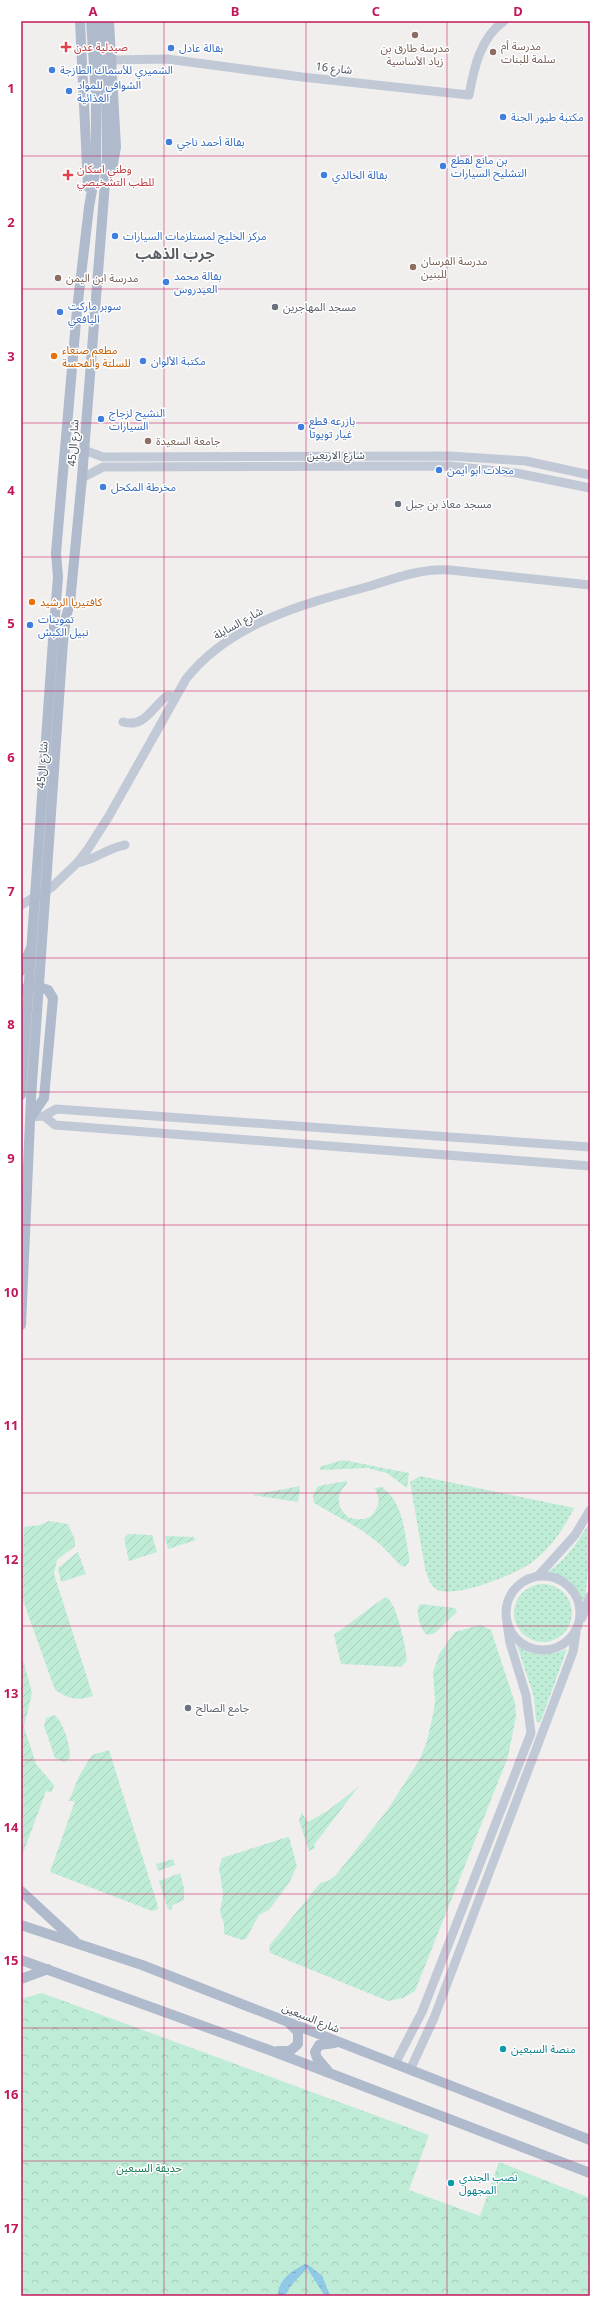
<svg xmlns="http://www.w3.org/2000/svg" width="611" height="2317" font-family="'Noto Sans','Noto Sans Arabic',sans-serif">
	<defs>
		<pattern id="grass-dots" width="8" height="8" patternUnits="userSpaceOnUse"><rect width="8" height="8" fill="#bfecd6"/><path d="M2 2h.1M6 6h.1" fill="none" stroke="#a6ccba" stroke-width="1.8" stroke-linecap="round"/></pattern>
		<pattern id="park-crowns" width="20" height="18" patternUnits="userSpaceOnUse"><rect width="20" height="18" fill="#bfecd6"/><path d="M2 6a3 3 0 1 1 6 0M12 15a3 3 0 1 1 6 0" fill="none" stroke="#a6ccba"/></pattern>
		<pattern id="garden-furrows" width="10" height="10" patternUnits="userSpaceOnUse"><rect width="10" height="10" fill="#bfecd6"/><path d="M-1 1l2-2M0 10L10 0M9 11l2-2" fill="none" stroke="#a6ccba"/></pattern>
		<pattern id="water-ripples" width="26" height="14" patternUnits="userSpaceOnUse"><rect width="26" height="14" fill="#8fc9e6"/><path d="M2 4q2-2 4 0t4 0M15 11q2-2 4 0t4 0" fill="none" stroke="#77a6bd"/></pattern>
	</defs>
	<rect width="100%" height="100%" fill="#f1efee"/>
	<!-- grass -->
	<path fill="url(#grass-dots)" d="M420 1476 574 1508C563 1530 551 1548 531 1563 516 1574 452 1600 436 1589 429 1584 427 1575 425 1568L410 1482Z
		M590 1522V1551L585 1600H581L570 1581 548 1572C567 1559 578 1541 590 1522Z
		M514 1613a29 29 0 1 1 58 0a29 29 0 1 1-58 0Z
		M517 1645C531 1658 550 1656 567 1649L540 1723 536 1721 534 1697Z"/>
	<!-- park -->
	<path fill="url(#park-crowns)" d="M42 1993 429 2135 409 2190 480 2216 499 2162 590 2198V2296H21V1999Z"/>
	<!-- garden -->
	<path fill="url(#garden-furrows)" d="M343 1460 409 1473 407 1488 387 1473 367 1468 321 1470 319 1467Z
		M347 1481C347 1485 345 1485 342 1489 335 1500 340 1512 350 1518 366 1522 376 1517 379 1500L375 1488 382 1487C404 1503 404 1532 409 1556V1562L405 1567 400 1565 382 1546 363 1531 314 1503 313 1495 318 1486Z
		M300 1486 298 1502 252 1495Z
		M49 1521 68 1524 75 1540V1546L57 1560 54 1574 93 1696C77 1701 69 1699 55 1690L21 1595 24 1527 40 1525Z
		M128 1534 152 1535 157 1552 129 1561 124 1538Z
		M165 1536 193 1537 196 1540 168 1549Z
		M78 1552 86 1574 61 1582 58 1568Z
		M385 1597C397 1600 406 1649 407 1661L401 1667 341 1664 334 1635Z
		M420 1604 455 1608 457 1612 435 1633 427 1635C421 1630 414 1611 420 1604Z
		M480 1625 491 1630 515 1703 516 1716 508 1757 415 1991 403 1998 388 2001 270 1953 269 1946 320 1883 330 1880 336 1875 388 1809 420 1759 427 1741 433 1714 435 1701 433 1673 439 1654 455 1632Z
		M21 1662 24 1663 32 1693 24 1727 36 1764 54 1785 52 1792 46 1791 21 1859Z
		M54 1715C62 1718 73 1751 69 1759L64 1762 55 1758 44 1726 46 1718Z
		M109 1750 157 1903 158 1909 152 1911 50 1872 75 1801H69L79 1776 92 1755Z
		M359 1786 314 1845 315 1848 309 1851 299 1820 302 1813 308 1822 329 1810Z
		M287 1837H289L297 1866 289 1883 269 1910 259 1915 246 1939 242 1940 224 1934V1924L220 1912 223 1894 219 1868 222 1858Z
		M173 1859 175 1865 158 1871 156 1864Z
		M180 1873 184 1888V1900L173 1905 171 1910 168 1909 159 1881Z"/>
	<!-- water -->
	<path fill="url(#water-ripples)" d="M305 2264C313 2266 315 2272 322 2275L330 2296H325L307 2268 290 2287 285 2296H278C277 2280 293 2270 305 2264Z"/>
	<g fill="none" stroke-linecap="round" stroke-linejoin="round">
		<!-- secondary -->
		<path stroke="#c2c9d6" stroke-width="9" d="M112 60 167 59 302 77 469 95C474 68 480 38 504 21
			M84 450 103 457 451 456 526 461 590 475
			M82 478 103 467 450 466 516 473 590 488
			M123 722C145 728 151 708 167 696L175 697
			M77 863C95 860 107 848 125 845
			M21 905 52 887 77 863 88 849 109 816 186 679C230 623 303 604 370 586 396 578 422 568 450 570L590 585
			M44 1116 55 1125 590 1166
			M31 1117 44 1116 56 1109 590 1147
			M506 1613a37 37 0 1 1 74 0a37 37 0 1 1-74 0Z
			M538 1576 575 1535 590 1510
			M582 1618 590 1596
			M395 2064 422 2012 531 1733 526 1695 510 1643 507 1623
			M410 2070 434 2018 573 1652 576 1633"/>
		<!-- primary -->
		<path stroke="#afbacc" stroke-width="10" d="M80 21 88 187
			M109 21 116 147 112 169
			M53 640 58 577 56 553 77 310 89 207 96 168V96L91 21
			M63 642 66 617 70 603 82 478 107 157 106 94 101 21
			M21 971 30 950
			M21 991C30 984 38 986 48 990L53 998 44 1098 31 1117
			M21 1325 31 1098
			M21 1891 75 1941
			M21 1925 142 1965 590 2140
			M21 1960 272 2051 590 2173
			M21 1979 48 1969
			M278 2051H290L298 2044V2032L290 2024
			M328 2071 317 2058 315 2052 319 2045 335 2043"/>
		<!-- primary-bridge -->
		<path stroke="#afbacc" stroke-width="10" d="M21 1095 53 640
			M31 1098 63 642"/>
	</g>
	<!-- grid -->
	<path fill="none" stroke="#c2185b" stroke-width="1" stroke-opacity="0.55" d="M164 21V2296M306 21V2296M447 21V2296M21 156H590M21 289H590M21 423H590M21 557H590M21 691H590M21 824H590M21 958H590M21 1092H590M21 1225H590M21 1359H590M21 1493H590M21 1626H590M21 1760H590M21 1894H590M21 2028H590M21 2161H590"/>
	<!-- markers -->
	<g fill="#8d6e63" stroke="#fff" stroke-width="1.5">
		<circle cx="415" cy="35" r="4"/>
		<circle cx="493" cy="52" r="4"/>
		<circle cx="413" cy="267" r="4"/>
		<circle cx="58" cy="278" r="4"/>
		<circle cx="148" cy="441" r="4"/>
	</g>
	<g fill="#e0444e" stroke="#fff" stroke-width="1.5">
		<path d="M64 41h4v4h4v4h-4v4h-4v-4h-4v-4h4z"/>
		<path d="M66 169h4v4h4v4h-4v4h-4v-4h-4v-4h4z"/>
	</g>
	<g fill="#3f7fe0" stroke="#fff" stroke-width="1.5">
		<circle cx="171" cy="48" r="4"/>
		<circle cx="52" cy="70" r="4"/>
		<circle cx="69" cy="91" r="4"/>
		<circle cx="503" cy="117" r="4"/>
		<circle cx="169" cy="142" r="4"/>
		<circle cx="443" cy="166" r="4"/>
		<circle cx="324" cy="175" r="4"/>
		<circle cx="115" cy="236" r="4"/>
		<circle cx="166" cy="282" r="4"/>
		<circle cx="60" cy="312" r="4"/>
		<circle cx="143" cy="361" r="4"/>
		<circle cx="101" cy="419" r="4"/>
		<circle cx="301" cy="427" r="4"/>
		<circle cx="439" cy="470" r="4"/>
		<circle cx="103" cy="487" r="4"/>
		<circle cx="30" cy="625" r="4"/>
	</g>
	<g fill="#6b7280" stroke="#fff" stroke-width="1.5">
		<circle cx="275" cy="307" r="4"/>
		<circle cx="398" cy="504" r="4"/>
		<circle cx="188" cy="1708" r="4"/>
	</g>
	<g fill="#e8710a" stroke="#fff" stroke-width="1.5">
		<circle cx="54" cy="356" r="4"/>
		<circle cx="32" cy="602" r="4"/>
	</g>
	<g fill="#0f9aa8" stroke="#fff" stroke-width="1.5">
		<circle cx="503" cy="2049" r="4"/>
		<circle cx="451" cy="2183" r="4"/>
	</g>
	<g text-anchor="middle" stroke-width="3" stroke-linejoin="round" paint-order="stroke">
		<!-- education labels -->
		<g font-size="11" fill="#785e54" stroke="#fff" text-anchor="start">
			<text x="501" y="50">مدرسة أم<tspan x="501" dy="13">سلمة للبنات</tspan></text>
			<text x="415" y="52" text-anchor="middle">مدرسة طارق بن<tspan x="415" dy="13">زياد الأساسية</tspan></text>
			<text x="421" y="265">مدرسة الفرسان<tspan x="421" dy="13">للبنين</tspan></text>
			<text x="66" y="282">مدرسة ابن اليمن</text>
			<text x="156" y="445">جامعة السعيدة</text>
		</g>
		<!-- health labels -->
		<g font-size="11" fill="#be3a42" stroke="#fff" text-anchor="start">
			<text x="74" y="51">صيدلية عدن</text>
			<text x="77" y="173">وطني اسكان<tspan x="77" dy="13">للطب التشخيصي</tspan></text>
		</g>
		<!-- shop labels -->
		<g font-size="11" fill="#366cbe" stroke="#fff" text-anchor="start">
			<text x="179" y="52">بقالة عادل</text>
			<text x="60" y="74">الشميري للأسماك الطازجة</text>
			<text x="77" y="89">الشوافي للمواد<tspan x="77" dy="13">الغذائية</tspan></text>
			<text x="511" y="121">مكتبة طيور الجنة</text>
			<text x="177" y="146">بقالة أحمد ناجي</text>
			<text x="451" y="164">بن مانع لقطع<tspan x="451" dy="13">التشليح السيارات</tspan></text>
			<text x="332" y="179">بقالة الخالدي</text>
			<text x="123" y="240">مركز الخليج لمستلزمات السيارات</text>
			<text x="174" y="280">بقالة محمد<tspan x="174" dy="13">العيدروس</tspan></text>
			<text x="68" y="310">سوبر ماركت<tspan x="68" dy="13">اليافعي</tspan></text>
			<text x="151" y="365">مكتبة الألوان</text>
			<text x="109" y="417">النشيح لزجاج<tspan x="109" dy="13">السيارات</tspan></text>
			<text x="309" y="425">بازرعه قطع<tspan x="309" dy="13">غيار تويوتا</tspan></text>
			<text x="447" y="474">محلات ابو ايمن</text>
			<text x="111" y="491">مخرطة المكحل</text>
			<text x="38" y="623">تموينات<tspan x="38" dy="13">نبيل الكبش</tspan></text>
		</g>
		<!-- street labels -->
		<g font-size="11" fill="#474f5b" stroke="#fff">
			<text transform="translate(334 68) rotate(6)" y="4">شارع 16</text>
			<text transform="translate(73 443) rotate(-86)" y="4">شارع ال45</text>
			<text x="336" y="459">شارع الاربعين</text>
			<text transform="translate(238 623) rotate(-29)" y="4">شارع السايلة</text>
			<text transform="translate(42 765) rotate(-86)" y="4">شارع ال45</text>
			<text transform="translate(311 2018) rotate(22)" y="4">شارع السبعين</text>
		</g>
		<!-- worship labels -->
		<g font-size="11" fill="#5b616d" stroke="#fff" text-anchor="start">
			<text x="283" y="311">مسجد المهاجرين</text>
			<text x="406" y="508">مسجد معاذ بن جبل</text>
			<text x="196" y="1712">جامع الصالح</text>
		</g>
		<!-- food labels -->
		<g font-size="11" fill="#c56008" stroke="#fff" text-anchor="start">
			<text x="62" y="354">مطعم صنعاء<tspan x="62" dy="13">للسلتة والفحسة</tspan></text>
			<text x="40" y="606">كافتيريا الرشيد</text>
		</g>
		<!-- culture labels -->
		<g font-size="11" fill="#0d838f" stroke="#fff" text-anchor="start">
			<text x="511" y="2053">منصة السبعين</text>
			<text x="459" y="2181">نصب الجندي<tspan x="459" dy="13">المجهول</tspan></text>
		</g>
		<!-- park labels -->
		<g font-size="11" fill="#1c7855" stroke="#fff">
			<text x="149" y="2172">حديقة السبعين</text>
		</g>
		<!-- district labels -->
		<g font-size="15" font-weight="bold" fill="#5b5e63" stroke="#fff">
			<text x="175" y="259">جرب الذهب</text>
		</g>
	</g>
	<!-- border -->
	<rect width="611" height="2317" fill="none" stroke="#ffffff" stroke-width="44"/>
	<rect x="22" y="22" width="567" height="2273" fill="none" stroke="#c2185b" stroke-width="1.5"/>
	<g font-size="13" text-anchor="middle" font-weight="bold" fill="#c2185b">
		<text x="93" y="16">A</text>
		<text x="235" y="16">B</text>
		<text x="376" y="16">C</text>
		<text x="518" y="16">D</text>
		<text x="11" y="93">1</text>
		<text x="11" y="227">2</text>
		<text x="11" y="361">3</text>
		<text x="11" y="495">4</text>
		<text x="11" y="628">5</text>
		<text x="11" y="762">6</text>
		<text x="11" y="896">7</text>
		<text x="11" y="1029">8</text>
		<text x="11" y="1163">9</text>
		<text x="11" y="1297">10</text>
		<text x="11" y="1430">11</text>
		<text x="11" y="1564">12</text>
		<text x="11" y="1698">13</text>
		<text x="11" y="1832">14</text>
		<text x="11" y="1965">15</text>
		<text x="11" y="2099">16</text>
		<text x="11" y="2233">17</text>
	</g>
</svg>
